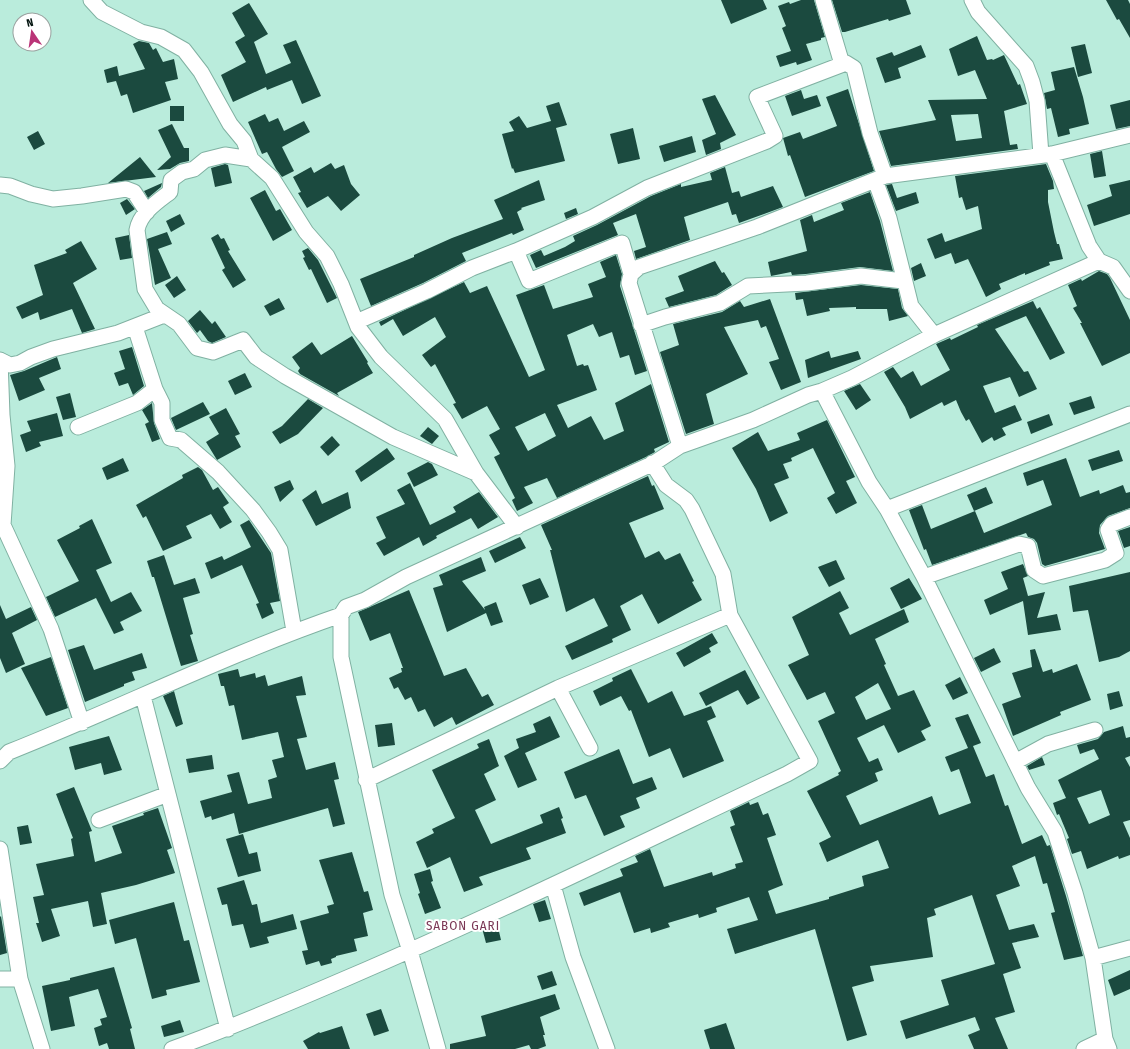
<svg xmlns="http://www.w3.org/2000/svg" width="1130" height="1049" font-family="'Fira Sans Condensed',sans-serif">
	<rect width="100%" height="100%" fill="#baecdc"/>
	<!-- building -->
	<path fill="#1b4a3f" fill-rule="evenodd" d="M721 0H763L767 9 731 24Z
		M801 0H814L825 37 821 38V40L806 44 812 60 797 65 796 62 780 67 776 56 791 51 782 28 786 26 778 6 789 2 790 4Z
		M832 0H906L911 14 889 21 888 19 845 32H842Z
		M1106 0H1128L1130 4V38L1119 19 1117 20Z
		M249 3 268 34 254 42 266 74 291 63 283 45 296 40 321 96 302 104 292 80 267 90 266 87 233 102 221 75 246 62 235 42 245 36 232 13Z
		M977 36 987 60 992 59 993 60 1004 55 1018 85 1020 84 1027 104 1004 111 1010 145 1017 144 1018 149 891 166 879 131 936 120 928 100 987 99 975 70 958 76 949 49ZM978 114 982 138 956 141 951 115Z
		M139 41 149 43 153 50 156 48 163 62 174 59 178 79 165 82 171 100 133 113 127 94 121 96 116 81 107 83 104 70 117 66 119 76 145 69 133 44Z
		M1085 44 1092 73 1078 77 1071 47Z
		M921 45 926 57 898 68 901 78 885 83 876 58 892 52 894 56Z
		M1074 67 1083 97 1089 124 1069 129 1070 134 1058 137 1051 108 1047 109 1044 93 1055 90 1051 72Z
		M848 89 874 171 805 197 790 155 788 156 783 138 800 132 803 139 837 126 826 97Z
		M801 90 804 99 817 95 821 106 792 116 785 96Z
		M715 95 736 135 720 143 721 149 706 155 702 140 716 134 702 99Z
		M1130 100V126L1116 129 1110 105Z
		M559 102 567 125 556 128 565 161 515 173 513 168 512 169 502 134 514 131 509 122 519 116 527 128 551 121 546 106Z
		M170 106H184V121H170Z
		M265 114 269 122 278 118 284 131 304 121 310 132 282 147 294 171 282 177 276 169 267 152 262 154 248 122Z
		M172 124 184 148H189V161L180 163 170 169 157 170 171 157 158 130Z
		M633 128 640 159 618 164 610 134Z
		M38 131 45 144 34 150 27 137Z
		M692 136 696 152 664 162 659 146Z
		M1102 151 1106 176 1094 178 1090 154Z
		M140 157 156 177 108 183Z
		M331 163 335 169 344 165 351 184 360 195 341 211 328 196 307 208 298 193 301 192 293 177 311 167 314 173Z
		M225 164 228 165 232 183 215 187 211 168Z
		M1046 164 1053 181 1054 189 1048 190V202L1054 232 1057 244H1059L1063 259 1049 262 1050 265 1025 275V273L999 284 1001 289 986 297 968 259 955 264 951 253 935 259 927 239 942 233 945 242 982 229 978 206 966 210 962 197 959 198 955 176Z
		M725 167 732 193 739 191 741 197 773 186 783 207 739 223 736 214 732 215 728 202 684 217 690 240 636 259 634 251 646 247 636 214 613 223 618 235 536 268 530 255 541 250 544 256 565 247 575 241 573 236 597 225 651 196 681 184V187L712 180 710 173Z
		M539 180 545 200 521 208 522 209 517 212 524 230 513 235 512 233 462 253 466 261 423 283 371 306 360 279 414 257V255L452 238 503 219 494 200Z
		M1130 180V214L1094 226 1087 205 1112 196 1109 185Z
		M162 183 161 187 148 198 144 191Z
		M892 184 897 198 916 192 919 203 896 211 886 185Z
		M265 190 276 211 280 209 292 230 273 241 250 198Z
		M870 192 880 221 893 271 860 267 806 274 792 275 791 272 771 276 768 262 807 251 800 220 812 215 814 222 844 210 841 203Z
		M127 199 135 209 126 215 120 203Z
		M576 208 578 214 566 219 564 213Z
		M180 214 185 224 171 232 166 221Z
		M167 232 172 244 158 249 171 278 155 285 147 239Z
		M218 234 221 239 224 238 230 250 228 251 246 280 233 288 222 270 225 268 211 238Z
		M129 235 132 258 120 260 115 238Z
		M81 241 97 269 73 283 95 329 82 333 72 309 40 320 38 312 22 319 16 307 43 295 34 265 67 253 65 250Z
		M308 248 318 260 337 298 327 303 311 269 309 270 303 258 305 257 302 251Z
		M616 255 622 274 620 286 647 371 635 375 629 355 620 358 612 332 599 337 593 324 567 335 577 366 583 364 584 366 588 365 597 390 557 405 568 428 591 416 604 440 624 431 615 403 651 384 669 442 654 449 655 452 646 457 557 498 547 478 524 487 533 503 517 511 512 500 515 498 494 457 500 454 489 435 500 429 487 406 462 419 453 404 456 403 435 364 431 367 422 355 446 337 435 317 403 336 393 319 381 326 379 322 464 282 470 293 487 286 529 377 545 370 516 295 544 285 553 309 593 297 588 284 606 277 600 262ZM545 413 556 436 528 451 515 427Z
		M715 261 722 273 724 272 732 285 716 295 669 307 665 298 684 291 678 276Z
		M921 263 926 276 914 281 911 268Z
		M1099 271 1107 274 1110 278 1130 320V353L1102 366 1080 323H1082L1073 308 1077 306 1068 285 1081 279 1082 281Z
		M177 276 186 290 174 298 165 285Z
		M861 285 898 289 902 308 908 316 889 321 887 309H856V307L829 308 830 311 807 316 803 299 796 300 795 293Z
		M279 298 285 309 270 316 264 306Z
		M770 299 801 382 781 390 769 362 779 359 766 326 761 328 758 320 724 327 748 374 706 394 714 424 686 434 660 352 679 345 673 324 722 312 740 301 744 307Z
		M1033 301 1037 309 1040 307 1065 353 1050 360 1026 316 995 329 1024 372 1028 371 1037 389 1019 397 1010 377 983 386 995 413 1015 405 1022 420 1002 428 1006 435 994 441 992 437 982 443 969 419 966 421 961 412 956 400 944 406 942 402 910 419 905 407 884 372 893 367 901 378 913 371 921 386 950 370 936 344 950 338 951 340 978 327 977 325Z
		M200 310 212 324 215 321 226 337 212 343 208 341 200 330 197 333 188 321Z
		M352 336 368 362 367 363 373 373 337 393 339 396 300 374 298 371 300 368 292 357 312 342 321 355Z
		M132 347 144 386 133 395 128 383 119 386 114 373 125 369 119 351Z
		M829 351 831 358 858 351 861 359 808 378 805 360Z
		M57 357 61 369 39 378 45 390 19 401 10 375 24 371Z
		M245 373 252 387 235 395 228 381Z
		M860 384 871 400 856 410 844 391Z
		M70 393 76 417 63 420 56 397Z
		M1091 396 1095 408 1074 415 1069 403Z
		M308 399 323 408 298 434 280 444 272 432 282 426Z
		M203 402 210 414 176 430 171 418Z
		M152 403 154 423 160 439 152 442 145 424 149 422 142 410Z
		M226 408 240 434 235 436 241 447 217 460 206 442 219 434 209 417Z
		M57 413 63 436 39 442 41 446 26 452 20 435 31 431 27 421Z
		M1049 414 1053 425 1031 434 1027 422Z
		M827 420 855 477 846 481 857 503 836 514 827 498 835 493 813 448 791 458 792 461 783 464 789 478 774 484 788 513 770 522 756 489 732 448 758 432 768 451 800 440 797 433Z
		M428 427 439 436 432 444 420 436Z
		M332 436 340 445 328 456 320 447Z
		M387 448 395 459 361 482 355 471Z
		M1119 450 1123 461 1092 471 1088 460Z
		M123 458 129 471 107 480 102 468Z
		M1066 458 1080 497 1099 490 1100 494 1123 485 1126 493 1130 492V508L1108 516 1100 525 1099 533 1105 549 1045 566 1042 564 1037 543 1034 539 1028 537 1026 533 932 565 926 549 924 550 909 510 922 505 931 529 975 511 984 533 1052 505 1043 480 1027 486 1023 473Z
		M428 462 432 464 438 475 414 487 407 473Z
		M198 467 202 470 213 490 218 487 229 503 223 507 232 522 220 529 211 514 186 526 192 538 163 551 146 516 143 518 136 505 183 478 182 475Z
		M648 476 652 486 654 485 664 509 629 523 645 558 659 551 665 560 680 553 694 581 692 582 702 600 658 624 642 594 620 606 631 630 612 639 613 642 572 660 565 646 608 626 594 598 566 612 550 550H552L541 525Z
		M290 480 294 489 280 502 274 487Z
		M410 483 430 525 456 512 453 507 479 492 498 517 478 529 471 518 436 536 437 538 423 546 419 537 384 556 376 543 386 538 376 517 405 504 397 490Z
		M986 487 993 503 974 511 967 495Z
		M316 490 322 504 348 492 351 508 316 526 302 500Z
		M92 519 112 563 96 570 111 602 131 592 142 611 120 622 124 630 114 634 96 598 55 617 46 597 79 581 57 540 80 528 79 526Z
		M249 520 271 553 280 601 270 603 274 613 262 619 256 604 259 603 242 565 211 579 205 563 222 556 224 560 251 547 240 525Z
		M1130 527V546L1124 548 1118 531Z
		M520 537 526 548 495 563 489 551Z
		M164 555 174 585 195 578 200 593 183 598 193 634 190 635 198 661 181 666 154 577H152L147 561Z
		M481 557 486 571 462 581 485 610 484 607 496 602 503 622 491 626 486 613 447 632 433 588 443 585 439 575Z
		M836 560 845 579 829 587 818 567Z
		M1023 564 1028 576 1023 578 1028 596 1045 592 1037 618 1057 614 1061 630 1028 635 1023 601 990 615 984 600 1008 589 1001 572Z
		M1130 572V651L1119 657 1099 662 1088 610 1073 612 1069 586Z
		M540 578 549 597 530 605 522 585Z
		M909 578 922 599 901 609 890 588Z
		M409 590 444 676 466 668 482 697 488 694 494 705 456 725 452 717 434 727 425 709 418 712 411 697 405 700 398 687 394 689 389 678 402 672 401 668H403L390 633 370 641 358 612Z
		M840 591 849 608 839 613 850 635 904 609 909 622 875 639 886 664 884 665 898 696 914 690 931 726 921 731 926 740 898 753 884 725 857 738 869 762 878 758 883 770 875 773 878 781 846 796 860 825 932 796 939 815 971 803 959 769 951 772 945 757 968 748 955 718 968 714 981 743 973 746 986 777 994 774 1005 806 1008 805 1022 844 1042 835 1047 846 1050 845 1066 896 1083 956 1064 960 1051 913 1055 912 1047 883 1043 884 1035 856 1012 866 1020 886 996 895 1009 930 1034 924 1039 937 1012 943 1021 968 1003 974 1015 1012 995 1018 1008 1049H974L968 1035 980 1030 975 1017 906 1039 900 1021 949 1005 941 980 995 964 972 895 934 909 936 915 927 918 933 957 870 966 874 981 852 987 867 1035 847 1041 815 929 735 954 727 929 758 920 749 897 716 908 717 912 699 918 698 914 668 923 670 927 651 933 650 928 634 933 620 892 584 906 579 893 623 876 620 869 638 862 635 856 650 849 664 887 712 872 713 876 736 868 735 864 743 862 730 827 735 825 730 811 749 802 750 805 758 802 763 815 768 813 776 835 767 838 783 885 768 891 776 914 829 899V897L864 886 862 876 889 868 878 840 827 862 819 843 831 837 807 791 839 775 838 773 841 771 818 721 835 713 825 692 807 700 788 665 809 655 792 617ZM878 683 891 709 866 720 855 697Z
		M0 605 6 619 31 607 37 620 12 633 25 664 6 673 0 658Z
		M712 633 718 643 709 648 711 652 684 667 676 653Z
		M84 645 94 670 142 653 147 668 132 672 135 680 124 684V686L85 702 68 650Z
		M994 648 1001 662 981 672 974 658Z
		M1035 649 1043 672 1052 669 1053 673 1077 664 1091 700 1060 712 1061 715 1013 736 1002 704 1021 697 1012 673 1032 667 1030 650Z
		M51 657 68 708 46 716 21 668Z
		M238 669 240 677 255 673 256 678 265 675 268 686 302 676 306 695 296 696 307 737 297 739 306 770 335 762 339 779 334 780 345 824 333 827 328 808 239 834 234 813 212 820 211 816 205 818 200 801 232 792 227 775 239 772 248 804 272 798 268 780 277 777 272 760 284 757 278 732 242 740 234 705 229 706 224 686H221L218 674Z
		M631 669 648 703 672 691 684 716 711 706 716 717 707 721 724 761 683 778 670 748 649 757 631 710 629 711 621 696 600 706 593 691 613 681 612 678Z
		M745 670 760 698 747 705 738 690 706 706 699 693Z
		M960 677 968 693 953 700 945 685Z
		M174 691 183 724 176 727 163 696Z
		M1119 691 1123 706 1110 710 1107 694Z
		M550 716 560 737 525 753 537 780 518 788 504 756 519 748 516 739 536 732 533 724Z
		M392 723 395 745 378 747 375 725Z
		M1123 726 1126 738 1130 737V756L1125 758 1130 767V820L1123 822 1130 838V855L1119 859 1118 856 1087 869 1081 851 1072 854 1067 839 1069 838 1059 814 1057 815 1053 803 1066 798 1058 780 1099 759 1094 749 1080 754 1077 745 1098 739 1104 732ZM1101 790 1110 815 1089 824 1077 798Z
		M109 736 122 770 104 775 101 763 75 770 69 747Z
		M489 739 499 766 484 774 496 800 475 810 491 844 543 823 540 815 559 807 563 818 561 819 566 833 526 848 531 859 479 877 483 885 464 892 450 857 427 868 416 842 434 833 432 829 455 818 432 770 479 748 477 744Z
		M619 749 633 784 652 777 657 789 636 798 640 808 620 816 625 827 604 836 586 795 575 799 564 772Z
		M212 755 214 769 189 773 186 759Z
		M1042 757 1045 765 1029 770 1027 766Z
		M74 787 92 831 89 832 95 862 122 853 112 826 144 815 143 813 158 808 172 848 167 850 175 873 136 885 101 893 107 924 93 927 88 901 51 909 60 936 42 942 36 923H39L33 897 44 895 36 864 74 856 71 839 73 838 56 794Z
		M28 825 32 843 20 845 17 827Z
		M243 834 249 854 257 852 261 871 238 877 226 839Z
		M352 852 364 892 368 891 373 910 363 913 368 936 354 939 357 951 336 956V957L331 959 332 963 321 966 319 961 306 965 302 951 308 950 300 921 329 913 327 906 334 904 319 860Z
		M430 869 433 881 431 882 441 908 425 914 418 894 420 893 414 874Z
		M244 880 252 905 257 904 261 923 293 914 297 929 267 937 269 943 250 948 243 924 232 926 227 904 222 905 217 888Z
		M545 900 551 919 539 922 533 904Z
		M174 902 184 941 189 940 200 982 166 990 167 995 152 999 136 938 115 944 109 920Z
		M1 916 7 953 0 955V917Z
		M497 923 501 940 486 943 482 928Z
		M114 967 132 1028 130 1029 135 1049H109L107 1043 99 1046 94 1028 102 1025 100 1019 107 1017 98 989 69 997 75 1026 51 1031 42 986 70 980V978Z
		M1130 970V989L1114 996 1108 980Z
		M552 971 557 985 542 990 537 976Z
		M555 994 560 1009 540 1017 545 1035H543L546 1046 538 1049H531L529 1045 515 1049H450V1044L486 1036 481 1016Z
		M381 1009 389 1031 374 1036 366 1014Z
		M180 1020 184 1032 164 1037 161 1026Z
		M726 1023 735 1049H710L704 1030Z
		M342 1026 350 1049H308L303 1041 319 1032 320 1033Z"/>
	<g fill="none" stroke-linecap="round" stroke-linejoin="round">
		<!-- minor casing -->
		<g stroke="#80b1a2" stroke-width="17">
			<path id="minor" d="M91 0 102 12 141 32 161 37 184 50 201 72 230 124 244 141 251 159 272 178 306 232 327 256 341 284 358 327 381 357 445 419 476 473 517 527
				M823 0 842 64
				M972 0 978 12 1026 66 1032 82 1037 101 1041 155
				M1052 154 1089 246 1099 261 1113 267 1130 291
				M251 159 225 155 205 160 194 169 182 172 171 180 170 192C157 202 140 213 137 230L145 289 157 309 179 324 197 348 213 352 243 340 256 357 285 376 393 437 476 473
				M875 180 889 218 911 306 934 335
				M0 185 10 186 31 194 53 199 82 196 126 189 134 192 147 212
				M516 251 593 217 647 188 767 141 775 136 757 97 846 63 854 68 870 133 885 176
				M356 322 427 291 472 268 516 251 529 281 622 243 631 274
				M641 325 665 317 720 303 748 286 807 283 861 276 903 281
				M135 327 155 389 162 403V420L170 438 181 440 218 472 253 510 269 532 280 550 294 631
				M0 360 10 365 20 363 31 357 53 349 118 333 164 315
				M822 391 852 378 934 335 1099 261
				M78 427 137 403 155 389
				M680 446 629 283 631 274 639 267 757 227 885 176 1052 154 1130 135
				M887 509 1130 414
				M3 525 51 629 82 723
				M0 528 3 525 7 466 2 415 0 360
				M924 577 1019 544 1028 546 1034 570 1043 576 1105 560 1116 553 1108 530 1112 524 1130 517
				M558 688 590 748
				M143 696 228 1029
				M0 761 9 752C120 708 228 654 341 615
				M1015 762 1048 744 1095 730
				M366 780 558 688 730 615
				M99 820 168 794
				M0 849 20 979 42 1049
				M553 885 573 957 607 1049
				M1093 958 1130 948
				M0 979H20
				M172 1049C231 1028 289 1003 347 978 496 914 641 843 787 774L810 761 730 615 723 574 692 509 686 500 666 485 652 463
				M438 1049 410 951 392 895 341 657V615L346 607 365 600 406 577 654 463 680 446 753 420 808 395 822 391 869 482 887 509 924 577 1028 788 1055 832 1075 893 1093 958 1105 1039 1109 1049
				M1084 1049 1105 1039"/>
		</g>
		<!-- minor -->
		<use href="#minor" stroke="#fff" stroke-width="15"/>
	</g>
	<g text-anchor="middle" stroke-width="4" stroke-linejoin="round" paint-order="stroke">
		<!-- neighbourhood labels -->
		<g font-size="13" letter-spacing="1" fill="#7a3755" stroke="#fff">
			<text x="463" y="930">SABON GARI</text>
		</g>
	</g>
	<!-- north arrow -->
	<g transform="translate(32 32) rotate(347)"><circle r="19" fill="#ffffff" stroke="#9aa19f"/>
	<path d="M0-3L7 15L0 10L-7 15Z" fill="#ba3477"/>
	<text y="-6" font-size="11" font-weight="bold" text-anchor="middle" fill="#03140f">N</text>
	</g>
</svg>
